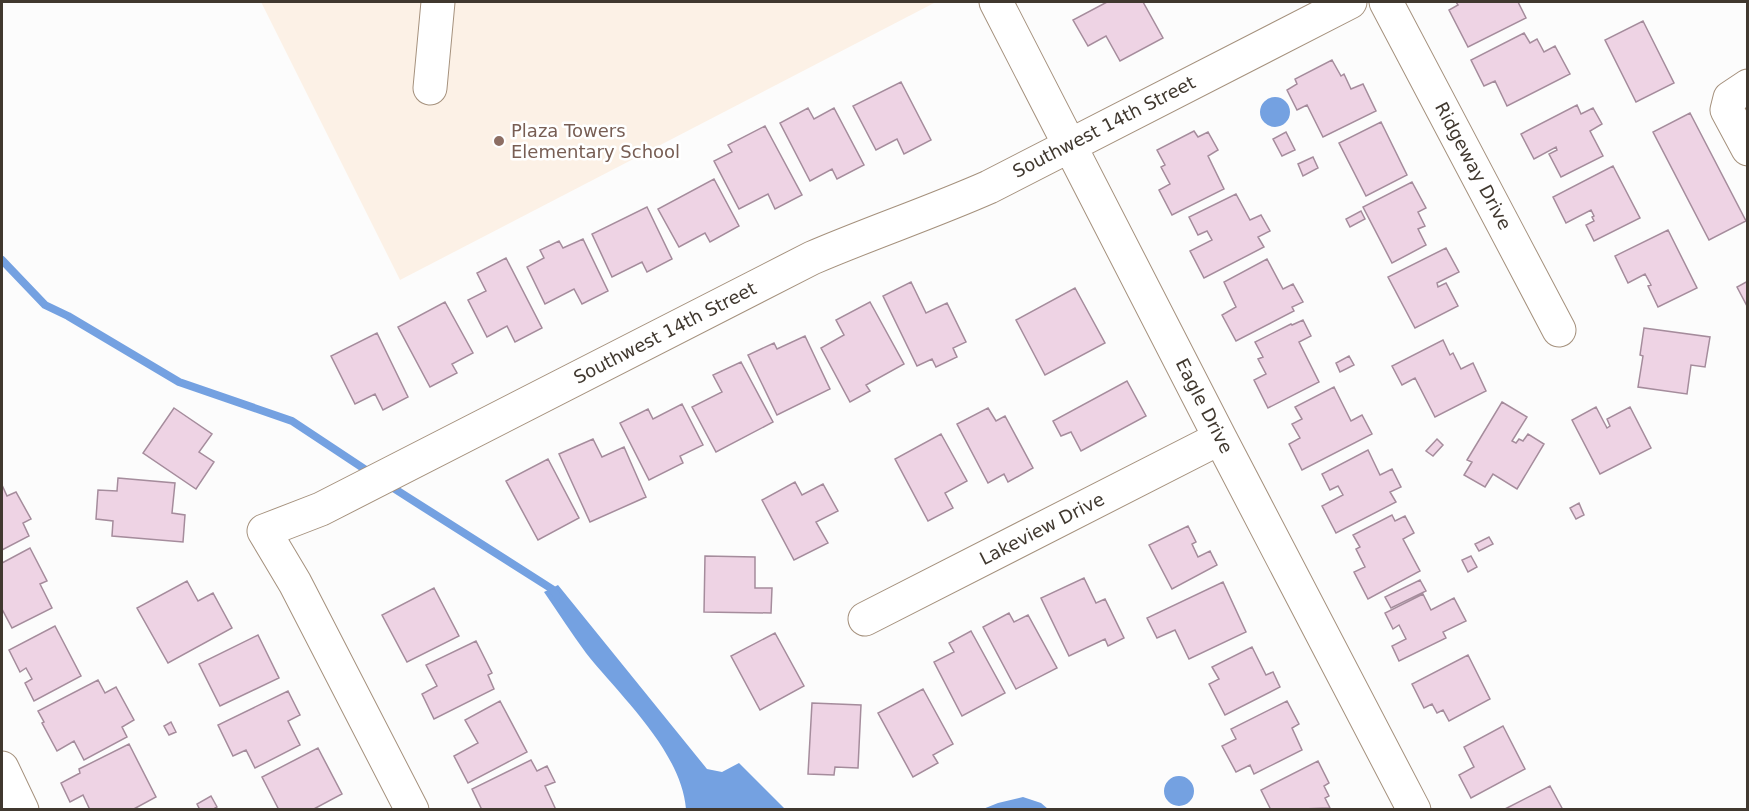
<svg xmlns="http://www.w3.org/2000/svg" width="1749" height="811" font-family="'DejaVu Sans',sans-serif">
	<rect width="100%" height="100%" fill="#fcfcfc"/>
	<!-- built -->
	<path fill="#fcf1e6" d="M261 2H936L400 280Z"/>
	<!-- water -->
	<path fill="#74a1e1" d="M1260 112a15 15 0 1 1 30 0a15 15 0 1 1-30 0Z
		M558 585 707 769 722 772 739 763 785 809H686C681 751 621 697 586 653 571 633 558 612 544 592Z
		M1164 791a15 15 0 1 1 30 0a15 15 0 1 1-30 0Z
		M1023 797 1041 803 1048 809H983L998 803Z"/>
	<g fill="none" stroke-linecap="round" stroke-linejoin="round">
		<!-- stream -->
		<path stroke="#74a1e1" stroke-width="8" d="M2 260 45 305 68 316 179 382 292 421 372 474
			M387 484 552 589 557 596"/>
	</g>
	<!-- building -->
	<path fill="#eed3e4" stroke="#a58c9c" stroke-width="1.5" d="M1107 2H1143L1163 38 1120 61 1106 36 1088 46 1073 20Z
		M1456 2H1518L1526 18 1468 47 1449 10 1458 5Z
		M1643 21 1674 83 1636 102 1605 40Z
		M1524 33 1530 43 1537 39 1544 52 1555 46 1570 74 1507 106 1495 81 1484 86 1471 60Z
		M1332 60 1341 76 1344 74 1351 89 1363 84 1376 111 1323 137 1307 105 1297 110 1287 90 1297 84 1295 79Z
		M901 82 931 140 904 154 897 139 876 150 853 106Z
		M1577 105 1581 114 1593 108 1602 124 1590 131 1603 156 1561 177 1549 154 1557 150 1556 147 1534 159 1521 134Z
		M808 108 814 119 834 108 864 165 837 179 832 169 810 181 780 123Z
		M1690 113 1746 221 1709 240 1653 132Z
		M1381 122 1407 175 1366 196 1339 143Z
		M765 126 802 195 775 209 768 194 739 209 714 161 732 152 728 145Z
		M1194 131 1198 137 1208 132 1218 150 1208 156 1224 189 1172 215 1159 190 1170 184 1161 167 1165 165 1157 150Z
		M1286 132 1295 150 1282 156 1273 139Z
		M1313 157 1318 168 1303 176 1298 164Z
		M1613 166 1640 218 1594 241 1586 225 1594 221 1592 217 1594 216 1591 210 1566 223 1553 197Z
		M714 179 739 226 710 242 705 233 679 247 658 209Z
		M1412 182 1426 208 1418 212 1425 226 1418 229 1426 245 1392 263 1363 207Z
		M1236 194 1250 220 1261 215 1270 231 1258 237 1264 247 1204 278 1190 251 1212 240 1207 231 1198 235 1189 217Z
		M647 207 672 259 647 272 642 262 612 277 592 234Z
		M1361 211 1365 219 1350 227 1346 219Z
		M1668 230 1697 288 1658 307 1648 286 1651 285 1645 274 1628 283 1615 256Z
		M583 239 608 291 582 304 574 289 545 304 527 267 544 258 540 250 559 241 563 248Z
		M1446 248 1459 272 1437 283 1438 287 1446 283 1458 306 1415 328 1388 277Z
		M506 258 542 328 515 342 507 326 487 337 468 300 486 291 477 273Z
		M1267 259 1283 289 1293 284 1303 302 1292 307 1294 311 1236 341 1222 315 1236 307 1224 282Z
		M1748 281V308L1737 287Z
		M911 282 926 313 947 303 966 342 953 348 957 357 936 367 932 359 917 366 883 296Z
		M1075 288 1105 343 1045 375 1016 320Z
		M445 302 473 353 452 364 457 373 430 387 398 327Z
		M870 302 904 364 866 385 870 391 850 402 821 348 844 335 836 320Z
		M1303 320 1311 336 1299 342 1319 382 1268 408 1254 380 1266 374 1258 359 1263 357 1255 342 1291 324 1292 325Z
		M1644 328 1710 337 1705 367 1691 365 1687 394 1638 387 1643 356 1640 355Z
		M377 333 408 397 383 410 375 394 355 404 331 356Z
		M805 336 830 389 777 415 748 355 774 343 777 349Z
		M1443 340 1450 355 1453 353 1461 369 1473 363 1486 391 1435 417 1415 378 1402 385 1392 366Z
		M1349 356 1354 365 1340 372 1336 363Z
		M741 362 773 422 716 452 692 407 722 392 713 375Z
		M1127 381 1146 416 1081 451 1071 432 1061 436 1053 421Z
		M1334 387 1351 421 1362 415 1372 434 1302 470 1289 444 1300 438 1292 424 1302 419 1295 407Z
		M1502 402 1527 417 1512 441 1516 443 1519 439 1523 441 1528 434 1544 444 1517 489 1493 474 1485 487 1464 475 1472 462 1467 460Z
		M682 404 703 445 680 456 683 463 649 480 620 423 648 409 653 419Z
		M1596 407 1607 428 1610 426 1607 419 1630 407 1651 448 1600 474 1572 420Z
		M174 408 212 434 199 452 214 462 196 489 143 453Z
		M988 408 996 421 1005 416 1033 468 1008 482 1004 474 988 483 957 424Z
		M941 434 967 481 945 493 953 508 928 521 895 459Z
		M593 439 602 457 624 447 646 497 590 522 559 454Z
		M1437 439 1443 445 1433 456 1426 451Z
		M1368 450 1380 475 1392 469 1401 487 1390 492 1396 502 1336 533 1322 506 1343 495 1338 486 1330 490 1322 474Z
		M548 459 579 518 538 540 506 481Z
		M118 478 175 483 172 513 185 515 183 542 112 536 113 521 96 519 98 490 117 491Z
		M795 482 802 495 823 484 838 511 816 522 828 543 794 560 762 500Z
		M2 485 7 496 16 492 31 519 23 523 29 536 2 550Z
		M1579 503 1584 515 1576 519 1570 508Z
		M1392 515 1395 521 1405 516 1414 533 1403 539 1420 571 1368 599 1354 572 1365 567 1356 549 1360 547 1353 535Z
		M1188 526 1196 542 1192 544 1198 557 1210 551 1217 565 1172 589 1149 545Z
		M1489 537 1493 544 1479 551 1475 544Z
		M30 548 47 581 40 584 52 608 12 628 2 609V563Z
		M705 556 755 557V588H772L771 613 704 612Z
		M1471 556 1477 567 1468 572 1462 560Z
		M1084 578 1096 603 1105 599 1124 638 1108 646 1105 639 1069 656 1041 598Z
		M1420 580 1426 591 1391 608 1385 597Z
		M187 581 198 601 213 593 232 628 168 663 137 608Z
		M1223 582 1246 632 1189 659 1175 630 1157 638 1147 618Z
		M434 588 459 636 407 662 382 615Z
		M1423 594 1431 610 1454 598 1466 621 1443 632 1446 638 1399 661 1392 646 1406 639 1399 625 1393 629 1385 613Z
		M1009 613 1014 622 1028 615 1057 668 1016 689 983 627Z
		M55 626 81 676 34 701 25 683 32 679 26 668 20 672 9 650Z
		M971 631 1005 693 962 716 934 662 954 652 949 643Z
		M775 633 804 686 760 710 731 656Z
		M258 635 279 678 220 706 199 664Z
		M476 641 492 673 488 675 494 689 434 719 422 694 437 686 426 665Z
		M1252 647 1266 675 1273 672 1280 687 1225 715 1209 684 1219 679 1212 667Z
		M1468 655 1490 699 1449 721 1443 710 1437 713 1432 704 1424 708 1412 684Z
		M98 680 105 693 116 687 134 720 122 727 127 737 84 760 74 741 57 751 42 723 44 722 38 711Z
		M923 689 953 744 933 755 938 763 913 777 878 713Z
		M288 691 300 715 288 721 300 745 255 768 246 750 233 756 218 725Z
		M500 701 527 752 468 783 454 756 478 743 465 720Z
		M1287 701 1299 724 1292 728 1302 750 1254 774 1250 765 1236 772 1222 746 1236 739 1231 729Z
		M812 703 861 705 858 768 835 767 834 775 808 774Z
		M171 722 176 732 169 735 164 726Z
		M1503 726 1525 769 1471 798 1459 775 1474 767 1464 747Z
		M129 744 156 797 132 810H90L83 795 70 802 61 783 80 773 79 769Z
		M318 748 342 794 312 810H279L262 777Z
		M531 760 537 771 547 766 555 782 545 786 556 810H482L472 789Z
		M1318 761 1329 783 1324 786 1329 796 1325 798 1330 808 1271 810 1261 790Z
		M1550 786 1563 810H1503Z
		M211 796 217 807 212 810H200L197 804Z"/>
	<g fill="none" stroke-linecap="round" stroke-linejoin="round">
		<!-- minor casing -->
		<g stroke="#a5917d" stroke-width="35">
			<path id="minor" d="M996 2 1220 438 1414 810
				M1386 2 1559 330
				M1748 86 1730 98 1727 110 1748 149
				M430 88 438 2
				M865 619 1220 438
				M2 768 22 810
				M412 810 295 583 264 531 321 509 812 258C870 233 930 213 989 187L1350 2"/>
		</g>
		<!-- minor -->
		<use href="#minor" stroke="#fff" stroke-width="33"/>
	</g>
	<!-- markers -->
	<circle fill="#8d6e63" stroke="#fff" stroke-width="2" cx="499" cy="141" r="6"/>
	<g text-anchor="middle" stroke-width="5" stroke-linejoin="round" paint-order="stroke">
		<!-- street labels -->
		<g font-size="18" fill="#40382f" stroke="#fff">
			<text transform="translate(1104 127) rotate(-27)" y="6">Southwest 14th Street</text>
			<text transform="translate(1473 166) rotate(62)" y="6">Ridgeway Drive</text>
			<text transform="translate(665 333) rotate(-27)" y="6">Southwest 14th Street</text>
			<text transform="translate(1204 406) rotate(63)" y="6">Eagle Drive</text>
			<text transform="translate(1042 529) rotate(-27)" y="6">Lakeview Drive</text>
		</g>
		<!-- education labels -->
		<g font-size="18" fill="#785e54" stroke="#fff" text-anchor="start">
			<text x="511" y="137">Plaza Towers<tspan x="511" dy="21">Elementary School</tspan></text>
		</g>
	</g>
	<!-- border -->
	<rect width="1749" height="811" fill="none" stroke="#40382f" stroke-width="6"/>
</svg>
